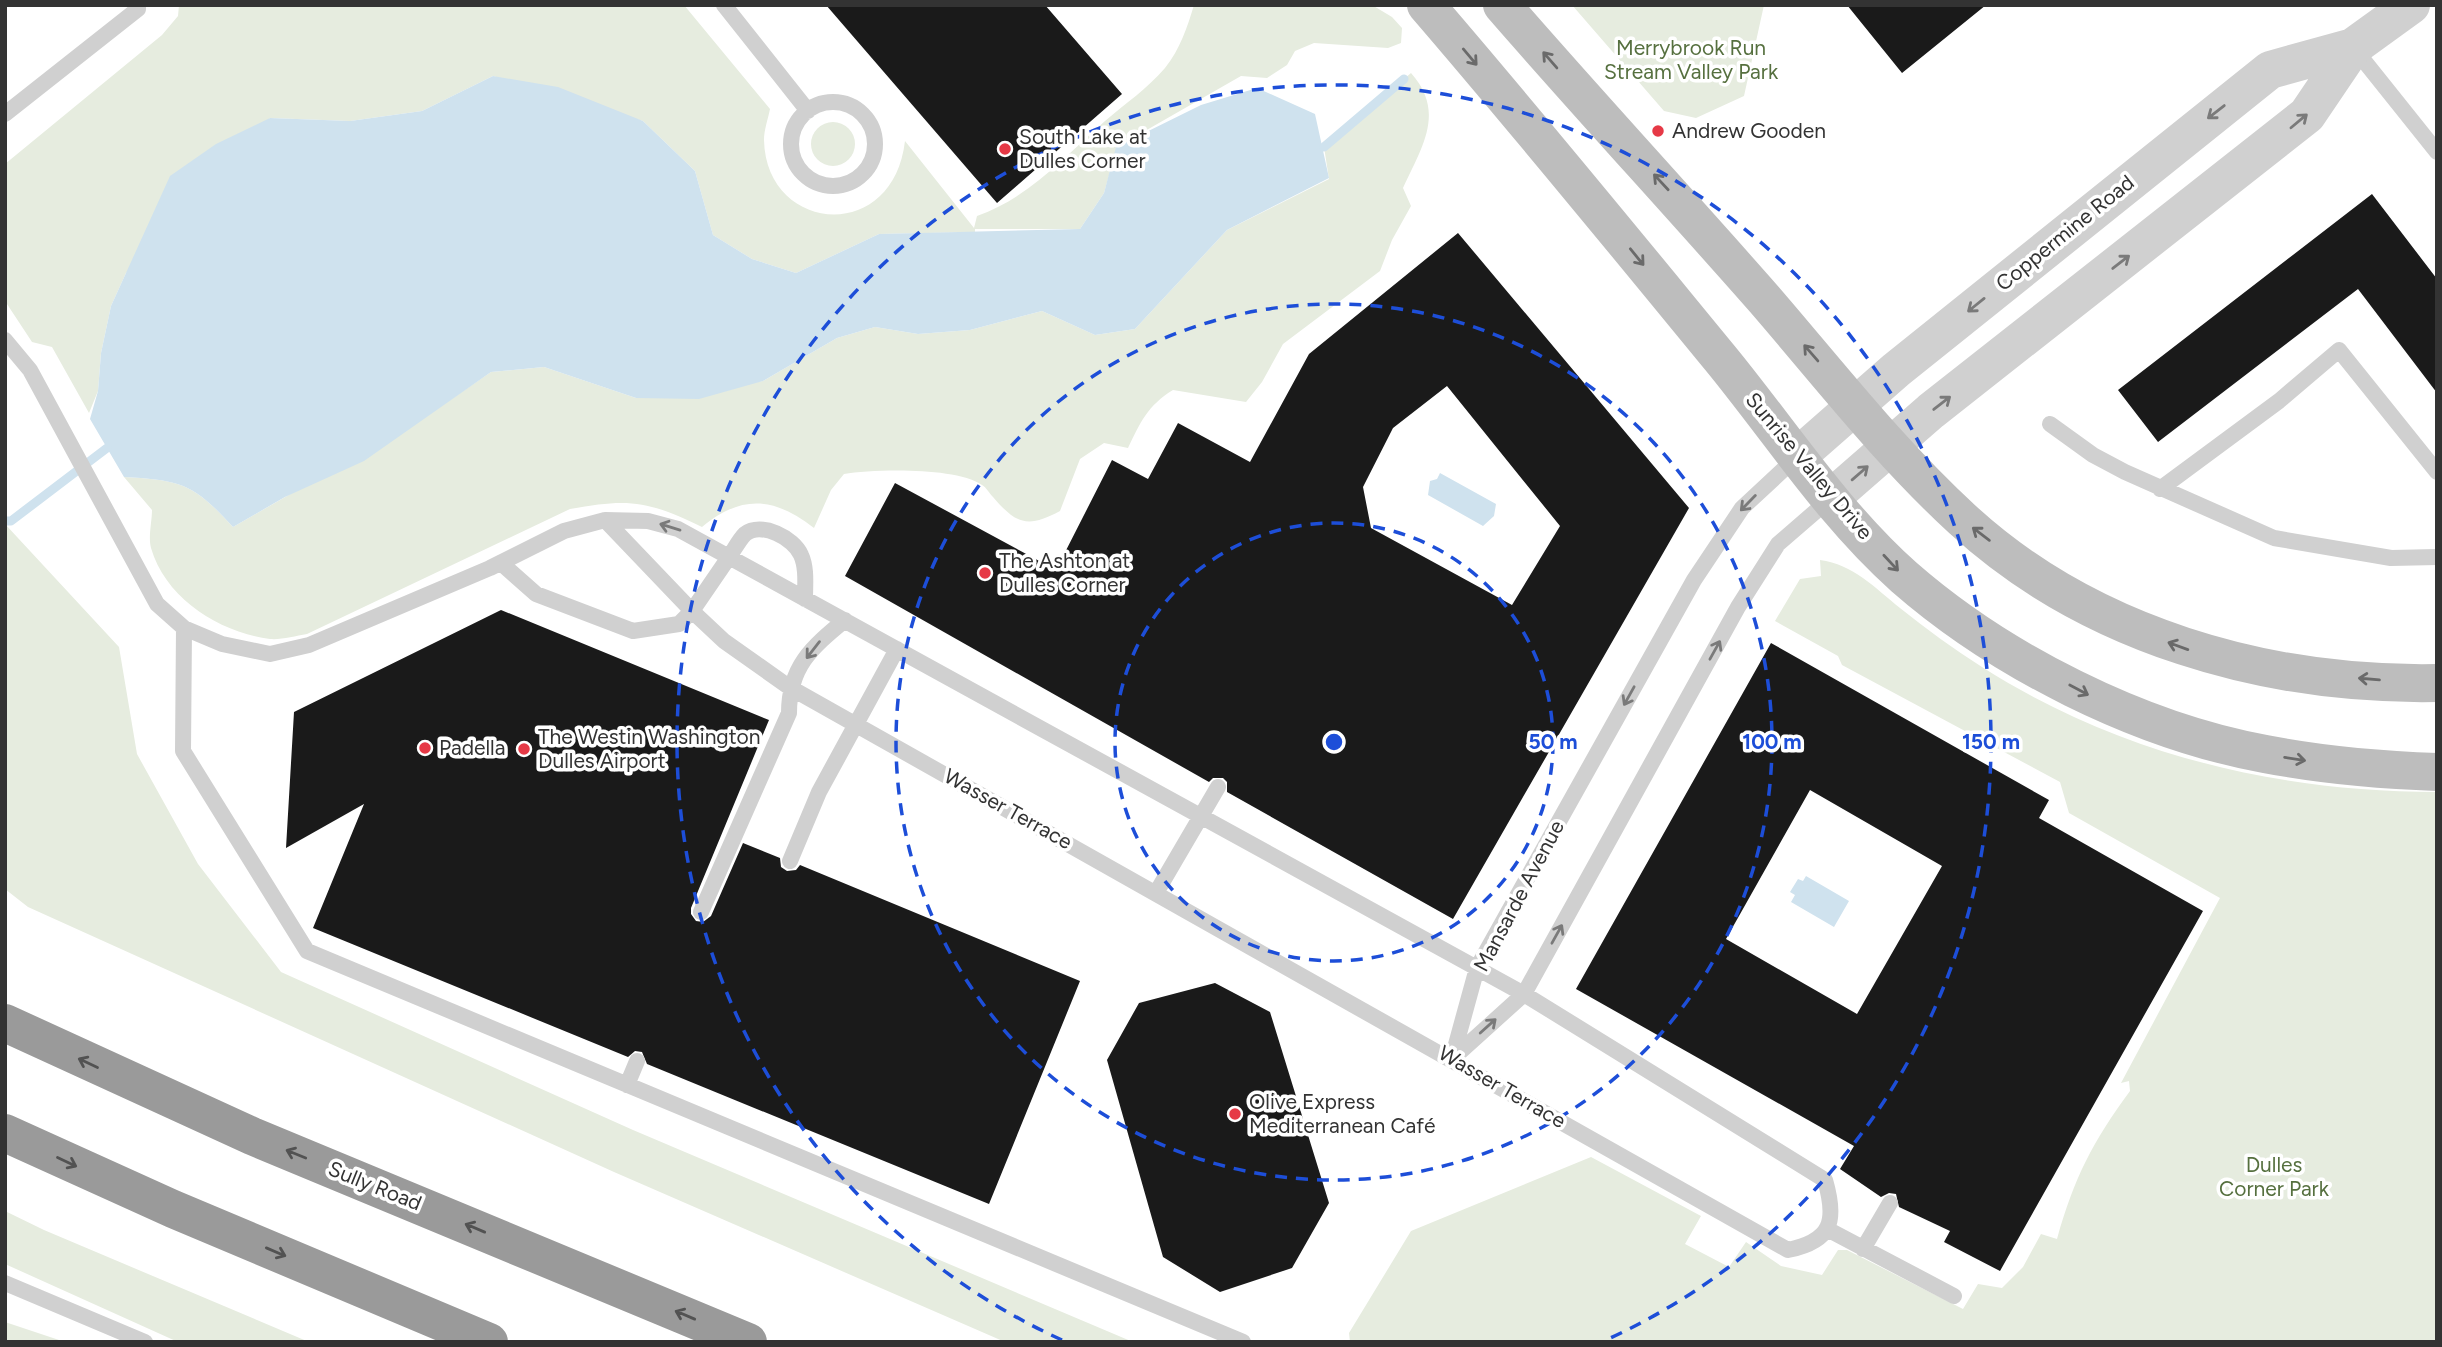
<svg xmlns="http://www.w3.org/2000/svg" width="2442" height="1347" font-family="Figtree,sans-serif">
	<rect width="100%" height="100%" fill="#fff"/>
	<!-- green -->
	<path fill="#e6ecdf" d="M179 5H684L770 109C768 119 764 130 764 140 766 233 893 245 905 141L974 228 977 216C1030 197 1064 157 1105 121 1126 103 1147 89 1165 68 1180 49 1187 28 1194 5H1372L1392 17 1402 28 1401 43 1388 48 1314 43 1295 51 1287 65 1267 78 1241 76 1117 147 1104 193 1080 229H975V232L879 234 796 273 752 259 713 235 695 171 643 121 493 76 422 111 350 121 270 118 126 273 111 306 101 353 98 391 89 413 52 347 32 342 5 301V164L162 35 178 16Z
		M1572 5H1764L1744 96 1696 118 1664 111Z
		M1411 73C1446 112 1422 147 1403 188L1411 206 1392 240 1380 271 1283 344 1262 382 1246 402 1173 390C1148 405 1140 423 1128 448L1104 443 1080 459 1060 511C1028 528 1017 525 993 497 990 494 986 487 982 485 956 467 875 469 844 474L831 490 814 528C774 497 742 494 702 527 648 501 630 498 570 509L307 634C295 636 281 640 270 639 219 632 166 599 151 548 148 537 152 521 152 510L124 477C181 480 194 484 233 527L428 415 491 372 544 367 636 398 763 381 837 338 875 327 918 334 970 330 1042 311 1095 335 1135 329 1227 230 1329 179 1324 147Z
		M811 144a22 22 0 1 1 44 0a22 22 0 1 1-44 0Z
		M5 524 119 647 137 754 198 864 281 972 633 1130 1133 1342H1005L614 1172 28 907 5 889Z
		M1820 560C1853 564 1875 588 1900 608 1926 629 1954 649 1982 667 2119 754 2276 792 2437 792V1342H1350L1349 1333 1411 1231 1591 1157 1701 1216 1685 1244 1729 1267 1746 1242 1781 1266 1822 1275 1838 1250H1847L1963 1309 1978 1284 2002 1288 2023 1267 2041 1234 2057 1239C2074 1178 2093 1141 2130 1091L2129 1081 2121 1083 2220 898 2069 813 2060 782 1842 665 1838 656 1775 621 1800 579 1821 576Z
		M5 1211 44 1230 309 1342H178L5 1264Z
		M5 1322 65 1342H5Z"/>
	<!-- water -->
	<path fill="#cfe2ee" d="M493 76 558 87 643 121 695 171 713 235 752 259 796 273 879 234 1080 229 1104 193 1116 147 1201 105 1257 88 1315 114 1329 178 1227 230 1135 329 1095 335 1042 311 970 330 918 334 875 327 837 338 763 381 699 399 636 398 544 367 491 372 364 461 285 497 233 527C194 484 181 480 124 477L90 419 98 391 101 353 111 306 170 176 216 144 270 118 350 121 422 111Z
		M1440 473 1496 504 1494 516 1483 526 1428 495 1430 481 1437 479Z
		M1806 876 1849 901 1834 927 1791 902 1795 895 1790 892 1798 879 1803 881Z"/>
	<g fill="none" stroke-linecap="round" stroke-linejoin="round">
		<!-- stream -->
		<path stroke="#cfe2ee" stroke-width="9" d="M1324 147 1404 79
			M5 521H11L107 448"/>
	</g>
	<!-- building -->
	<path fill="#1a1a1a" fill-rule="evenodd" d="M826 5H1045L1122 94 997 203Z
		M1847 5H1986L1902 73Z
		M2372 194 2437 279V393L2358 289 2158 442 2118 390Z
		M1458 233 1689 508 1453 919 1227 792V782L1223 778H1213L1209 782 845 576 895 483 1056 570 1112 460 1148 479 1178 423 1250 462 1309 354ZM1447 386 1560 526 1512 605 1371 528 1363 487 1393 428Z
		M501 610 769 720 691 908V914L696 921 703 922 711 916 743 843 780 858 781 867 787 871 796 870 800 865 1080 981 989 1204 647 1064 642 1052 635 1051 628 1057 313 928 364 804 286 848 294 712Z
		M1771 643 2049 800 2039 818 2203 911 2000 1271 1944 1242 1950 1231 1899 1207 1896 1194 1889 1193 1881 1197 1840 1169 1854 1146 1576 989ZM1810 790 1942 866 1857 1014 1726 939Z
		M1215 983 1270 1012 1329 1203 1292 1268 1220 1292 1163 1257 1107 1060 1139 1003Z"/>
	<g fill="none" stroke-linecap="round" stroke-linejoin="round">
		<!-- service -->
		<path stroke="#d0d0d0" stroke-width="16" d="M724 5 808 111
			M2353 47 2437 152
			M791 144a42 42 0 1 1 84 0a42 42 0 1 1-84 0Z
			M5 114 138 9V5
			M5 340 30 370 157 604 184 628 222 644 270 654 309 645 490 568 564 531 605 520 648 521 678 529 729 557C734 550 739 540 745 534 761 521 794 538 801 555 807 568 805 585 805 599
			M2050 424 2093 455 2125 472 2274 538 2391 558 2437 557
			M2160 489 2279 401 2339 350 2437 472
			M729 557 1524 994 1825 1180C1837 1221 1832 1241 1788 1250L789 687 724 641 692 611Z
			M501 563 536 594 633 631 679 624 692 611 605 520
			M184 628 183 751 307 951 1243 1342
			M790 861 819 792 897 649
			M1156 893 1218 787
			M701 912 789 713C789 667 811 648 845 620
			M1452 1059 1477 968 1694 580 1742 508 1798 456
			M1452 1059 1524 994 1738 607 1778 544 1830 499
			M627 1085 637 1061
			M1827 1229 1954 1296
			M1863 1249 1890 1203
			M5 1283 145 1342"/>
		<!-- tertiary -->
		<path stroke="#d0d0d0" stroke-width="38" d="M1798 456 1896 370 2270 70 2353 47
			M1830 499 1931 411 2307 115 2353 47 2411 5"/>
		<!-- secondary -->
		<path stroke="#bdbdbd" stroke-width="38" d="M1426 5C1526 121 1623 240 1720 358 1780 431 1833 514 1904 577 2000 661 2139 731 2265 754 2322 765 2379 770 2437 772
			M1502 5C1588 104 1677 200 1764 299 1828 373 1889 452 1962 519 2089 636 2267 686 2437 683"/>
		<!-- motorway -->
		<path stroke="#9a9a9a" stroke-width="38" d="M5 1023 252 1136 748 1342
			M5 1133 173 1209 489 1342"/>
	</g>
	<!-- one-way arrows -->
	<defs><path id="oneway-shaft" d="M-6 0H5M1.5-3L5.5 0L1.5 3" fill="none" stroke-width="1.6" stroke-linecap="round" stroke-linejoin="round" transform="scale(1.75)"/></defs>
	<g stroke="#6a6a6a">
		<use href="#oneway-shaft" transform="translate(1470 57) rotate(50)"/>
		<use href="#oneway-shaft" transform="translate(1550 60) rotate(-131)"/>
		<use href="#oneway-shaft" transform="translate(1661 182) rotate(-133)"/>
		<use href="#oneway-shaft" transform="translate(1637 257) rotate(51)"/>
		<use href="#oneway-shaft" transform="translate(1811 353) rotate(-131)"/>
		<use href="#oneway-shaft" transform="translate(1981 534) rotate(-143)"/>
		<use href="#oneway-shaft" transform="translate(1891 563) rotate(47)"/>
		<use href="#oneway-shaft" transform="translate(2178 646) rotate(-160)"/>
		<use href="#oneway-shaft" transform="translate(2369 679) rotate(-175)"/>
		<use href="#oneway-shaft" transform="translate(2079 690) rotate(28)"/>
		<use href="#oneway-shaft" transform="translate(2295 759) rotate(9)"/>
	</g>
	<g stroke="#7a7a7a">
		<use href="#oneway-shaft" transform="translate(2216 112) rotate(142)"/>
		<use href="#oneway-shaft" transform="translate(2299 121) rotate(-40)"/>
		<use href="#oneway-shaft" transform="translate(2121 262) rotate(-38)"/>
		<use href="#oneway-shaft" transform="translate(1976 305) rotate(141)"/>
		<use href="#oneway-shaft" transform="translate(1942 403) rotate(-38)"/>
		<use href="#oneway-shaft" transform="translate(1860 473) rotate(-41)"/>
		<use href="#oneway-shaft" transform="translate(1748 503) rotate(134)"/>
		<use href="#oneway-shaft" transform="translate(670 527) rotate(-163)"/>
		<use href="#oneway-shaft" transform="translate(813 650) rotate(128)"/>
		<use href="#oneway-shaft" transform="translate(1715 650) rotate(-61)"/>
		<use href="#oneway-shaft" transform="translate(1629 696) rotate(119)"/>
		<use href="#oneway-shaft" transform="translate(1557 934) rotate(-61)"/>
		<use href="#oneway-shaft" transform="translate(1488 1026) rotate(-42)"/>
	</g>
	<g stroke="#525252">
		<use href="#oneway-shaft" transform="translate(88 1063) rotate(-155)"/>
		<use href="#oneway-shaft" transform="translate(296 1154) rotate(-158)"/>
		<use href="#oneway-shaft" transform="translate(67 1162) rotate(25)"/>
		<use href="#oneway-shaft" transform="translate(475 1228) rotate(-157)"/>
		<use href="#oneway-shaft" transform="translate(276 1252) rotate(23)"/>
		<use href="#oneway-shaft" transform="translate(685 1315) rotate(-157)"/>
	</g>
	<!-- distance rings -->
	<g fill="none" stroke="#1d4ed8" stroke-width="3.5" stroke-dasharray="12 9">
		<circle cx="1334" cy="742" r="219"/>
		<circle cx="1334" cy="742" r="438"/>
		<path d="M1062 1340A657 657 0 1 1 1606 1340"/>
	</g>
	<!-- markers -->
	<g fill="#e63946" stroke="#fff" stroke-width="2.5">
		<circle cx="1658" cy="131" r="7"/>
		<circle cx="1005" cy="149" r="7"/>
		<circle cx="985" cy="573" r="7"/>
		<circle cx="425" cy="748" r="7"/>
		<circle cx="524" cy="749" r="7"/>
		<circle cx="1235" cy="1114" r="7"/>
	</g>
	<g text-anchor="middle" stroke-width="7" stroke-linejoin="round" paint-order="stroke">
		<!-- park labels -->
		<g font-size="21" fill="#56703f" stroke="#fff">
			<text x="1691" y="55">Merrybrook Run<tspan x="1691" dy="24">Stream Valley Park</tspan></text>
			<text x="2274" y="1172">Dulles<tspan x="2274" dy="24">Corner Park</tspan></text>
		</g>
		<!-- poi labels -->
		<g font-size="21" fill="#333" stroke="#fff" text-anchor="start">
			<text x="1672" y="138">Andrew Gooden</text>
			<text x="1019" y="144">South Lake at<tspan x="1019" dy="24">Dulles Corner</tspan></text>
			<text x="999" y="568">The Ashton at<tspan x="999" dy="24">Dulles Corner</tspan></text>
			<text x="538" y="744">The Westin Washington<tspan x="538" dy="24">Dulles Airport</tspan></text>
			<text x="439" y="755">Padella</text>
			<text x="1249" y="1109">Olive Express<tspan x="1249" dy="24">Mediterranean Café</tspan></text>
		</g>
		<!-- street labels -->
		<g font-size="21" fill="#333" stroke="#fff">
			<text transform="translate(2065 233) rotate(-39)" y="7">Coppermine Road</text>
			<text transform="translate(1809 466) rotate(50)" y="7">Sunrise Valley Drive</text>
			<text transform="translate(1008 809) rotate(29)" y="7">Wasser Terrace</text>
			<text transform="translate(1519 896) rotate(-62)" y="7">Mansarde Avenue</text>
			<text transform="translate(1502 1087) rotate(30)" y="7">Wasser Terrace</text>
			<text transform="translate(375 1186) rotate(22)" y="7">Sully Road</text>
		</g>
	</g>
	<circle cx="1334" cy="742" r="10" fill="#1d4ed8" stroke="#fff" stroke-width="3.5"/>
	<g font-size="21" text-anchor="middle" font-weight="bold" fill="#1d4ed8" stroke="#fff" stroke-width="7" stroke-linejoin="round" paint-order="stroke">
		<text x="1553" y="749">50 m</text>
		<text x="1772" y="749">100 m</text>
		<text x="1991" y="749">150 m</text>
	</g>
	<!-- border -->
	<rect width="2442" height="1347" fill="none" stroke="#333333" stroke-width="14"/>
</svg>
